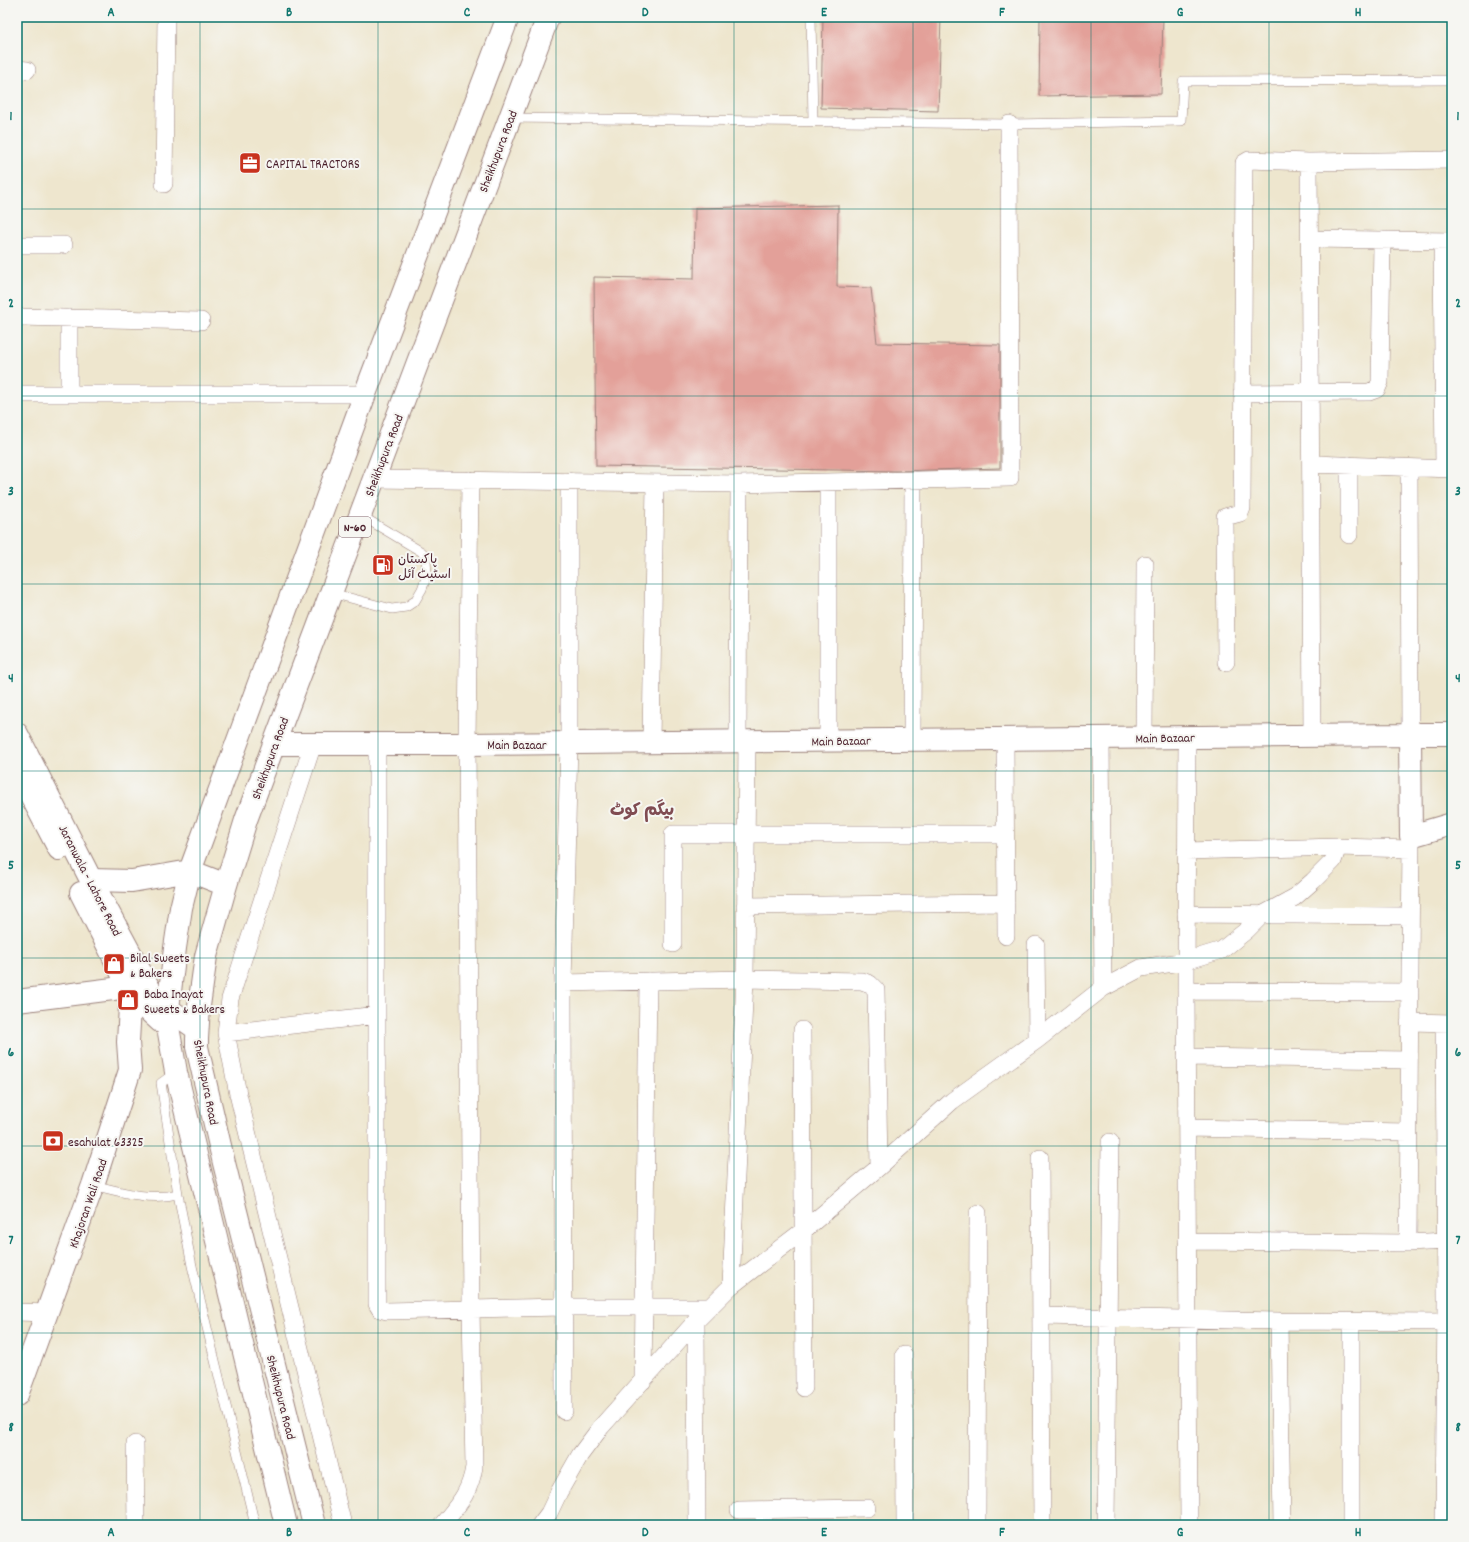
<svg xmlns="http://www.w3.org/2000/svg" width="1469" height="1542" font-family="Dekko,'Playpen Sans Arabic',sans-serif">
	<rect width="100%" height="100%" fill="#f6f6f2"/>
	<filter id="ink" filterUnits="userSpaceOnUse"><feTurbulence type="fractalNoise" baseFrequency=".025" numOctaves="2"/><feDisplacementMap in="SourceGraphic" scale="8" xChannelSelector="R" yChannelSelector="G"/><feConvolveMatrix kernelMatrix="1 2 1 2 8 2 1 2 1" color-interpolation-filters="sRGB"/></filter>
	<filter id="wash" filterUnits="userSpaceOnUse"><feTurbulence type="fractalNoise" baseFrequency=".012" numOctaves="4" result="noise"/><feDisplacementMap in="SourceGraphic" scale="16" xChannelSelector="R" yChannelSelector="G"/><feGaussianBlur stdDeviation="0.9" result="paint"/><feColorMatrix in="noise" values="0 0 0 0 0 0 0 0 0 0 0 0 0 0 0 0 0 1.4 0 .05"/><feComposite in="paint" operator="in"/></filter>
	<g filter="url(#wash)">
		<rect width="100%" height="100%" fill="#eee6ce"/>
		<g id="blocks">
			<!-- building -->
			<path fill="#e3a099" d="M823 17H941L938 111 821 108Z
				M1040 17H1163L1161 94 1039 96Z
				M838 205 837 287 871 288 877 343 1000 345V468L897 471 596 466 594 277 694 279 695 208Z"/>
		</g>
	</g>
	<g filter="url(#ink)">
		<use href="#blocks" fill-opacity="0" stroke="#9c827c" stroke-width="1"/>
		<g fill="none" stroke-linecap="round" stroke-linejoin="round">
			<!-- lane casing -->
			<g stroke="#9c827c" stroke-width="10">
				<path id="lane" d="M811 17 813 121
					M510 118 1009 124 1181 121 1183 81 1452 80
					M331 593 392 609 406 607 415 601 422 589 427 575 426 560 422 552 360 515
					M93 1185C121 1192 150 1201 178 1194L161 1083 175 1073
					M178 1194 192 1266 255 1525"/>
			</g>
			<!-- street casing -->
			<g stroke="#9c827c" stroke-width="18">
				<path id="street" d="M17 69 27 70
					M1309 162 1312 735
					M164 184 166 17
					M1310 239 1452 241
					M1442 241 1444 469
					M17 245H64
					M17 317 201 321
					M69 318V394
					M1242 393 1369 392 1377 389 1380 382 1382 240
					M17 394H365
					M1312 464 1452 469
					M1349 465V535
					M374 479 739 484 1010 478 1009 124
					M1226 662 1225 521V517L1240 513 1242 508 1244 163 1249 160 1309 162 1452 160
					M1408 735 1410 734 1409 468
					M1187 736 1186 991 1189 1525
					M1101 737 1103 988
					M1144 737 1145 564
					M1005 738 1006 936
					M912 739 913 480
					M828 740V482
					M738 741 739 484
					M651 742 655 483
					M313 744 241 965 230 999 226 1033 238 1094 343 1525
					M377 744V1304L380 1309 387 1311 563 1307H711
					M1411 836 1408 1243 1446 1241
					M1186 851 1338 847 1411 849
					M745 906 1006 903
					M1186 914 1410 916
					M673 944V834H1005
					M1036 945 1037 1040
					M563 983 745 979 862 981 870 984 876 990 879 1167
					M1186 991 1410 992
					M1409 1022 1452 1023
					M802 1030 804 1388
					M226 1033 377 1015
					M1186 1057 1409 1060
					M1187 1128 1408 1132
					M1040 1158 1042 1525
					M1187 1241 1408 1243
					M731 1286 745 979 747 741
					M17 1312 48 1313
					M1041 1316 1279 1321
					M696 1321 697 1525
					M1351 1322V1525
					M904 1355 905 1525
					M643 1381 648 981
					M564 1411 563 983 569 743V481
					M135 1444 136 1525
					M739 1510 867 1508
					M764 1510V1525
					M442 1525C458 1505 470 1493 474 1467L471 1309 467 744 470 480
					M540 1525 549 1513 559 1492 580 1455 601 1427 696 1321 731 1286 804 1230 879 1167 952 1101 1037 1040 1103 988 1141 968 1186 961 1222 950 1247 930 1262 915 1295 897 1313 881 1333 861 1338 847
					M977 1525 978 1213
					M1106 1525 1110 1142
					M1282 1525 1279 1321 1446 1322
					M1444 1525 1446 1300 1444 1023"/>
			</g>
			<!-- secondary casing -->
			<g stroke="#9c827c" stroke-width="24">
				<path id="secondary" d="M1452 734H1410L1411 836 1452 824
					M274 744H467L1408 735
					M17 1001 129 987 143 978
					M17 1395 93 1185 130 1070 128 1042 130 1006 150 990"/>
			</g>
			<!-- primary casing -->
			<g stroke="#9c827c" stroke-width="24">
				<path id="primary" d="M17 734 91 880 150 990 161 1004 197 1029
					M17 769 59 849
					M81 893 129 987 137 1000 161 1022"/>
			</g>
			<!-- highway casing -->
			<g stroke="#9c827c" stroke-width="24">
				<path id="highway" d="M91 880 132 881 190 871 226 885
					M286 1525 176 1072 168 1027V1009L175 948 181 908 190 871 365 394 508 17
					M314 1525 224 1163 197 1047V1039L199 1006 206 956 226 885 246 820 274 744 548 17"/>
			</g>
			<!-- lane -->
			<use href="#lane" stroke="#fff" stroke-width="9"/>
			<!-- street -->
			<use href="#street" stroke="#fff" stroke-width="17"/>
			<!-- secondary -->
			<use href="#secondary" stroke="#fff" stroke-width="22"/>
			<!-- primary -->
			<use href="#primary" stroke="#fff" stroke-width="22"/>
			<!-- highway -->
			<use href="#highway" stroke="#fff" stroke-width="22"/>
		</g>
	</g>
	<!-- grid -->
	<path fill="none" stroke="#0f766e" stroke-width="1" stroke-opacity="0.55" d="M200 17V1525M378 17V1525M556 17V1525M734 17V1525M913 17V1525M1091 17V1525M1269 17V1525M17 209H1452M17 396H1452M17 584H1452M17 771H1452M17 958H1452M17 1146H1452M17 1333H1452"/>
	<!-- icons -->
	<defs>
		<g id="office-square" transform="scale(1.15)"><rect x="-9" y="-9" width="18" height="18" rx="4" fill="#c8321e" stroke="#f6f6f2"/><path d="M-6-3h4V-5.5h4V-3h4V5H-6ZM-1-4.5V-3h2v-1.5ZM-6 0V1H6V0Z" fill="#fff"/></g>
		<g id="fuel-square" transform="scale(1.15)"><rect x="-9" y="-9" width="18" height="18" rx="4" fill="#c8321e" stroke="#f6f6f2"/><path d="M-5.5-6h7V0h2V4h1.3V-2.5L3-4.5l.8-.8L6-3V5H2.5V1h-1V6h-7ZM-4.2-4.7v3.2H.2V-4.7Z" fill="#fff"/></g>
		<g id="shop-square" transform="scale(1.15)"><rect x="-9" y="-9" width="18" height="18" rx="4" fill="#c8321e" stroke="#f6f6f2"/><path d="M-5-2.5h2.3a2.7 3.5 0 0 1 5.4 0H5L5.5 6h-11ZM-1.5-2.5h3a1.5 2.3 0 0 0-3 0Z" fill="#fff"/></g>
		<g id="bank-square" transform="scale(1.15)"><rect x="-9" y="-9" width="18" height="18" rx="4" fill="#c8321e" stroke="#f6f6f2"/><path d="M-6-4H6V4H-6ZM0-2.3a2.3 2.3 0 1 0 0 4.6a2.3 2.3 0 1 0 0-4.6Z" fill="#fff"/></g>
	</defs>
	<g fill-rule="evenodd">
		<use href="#office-square" x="250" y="163"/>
		<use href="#fuel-square" x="383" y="565"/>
		<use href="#shop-square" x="114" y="964"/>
		<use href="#shop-square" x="128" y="1000"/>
		<use href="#bank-square" x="53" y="1141"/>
	</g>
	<g text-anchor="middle" stroke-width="4" stroke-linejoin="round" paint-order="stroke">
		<!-- shield labels -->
		<rect fill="#f6f6f2" stroke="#7e6067" stroke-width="1" x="339" y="517" width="32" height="20" rx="3"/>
		<g font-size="12" font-weight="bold" fill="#4a1f2b">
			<text x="355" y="531">N-60</text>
		</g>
		<!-- street labels -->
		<g font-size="13" fill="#4a1f2b" stroke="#f6f6f2">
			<text transform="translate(497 151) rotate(-69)" y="5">Sheikhupura Road</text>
			<text transform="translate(383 455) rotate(-69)" y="5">Sheikhupura Road</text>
			<text transform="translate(1165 737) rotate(-1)" y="5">Main Bazaar</text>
			<text transform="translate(841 740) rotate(-1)" y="5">Main Bazaar</text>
			<text x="517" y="749">Main Bazaar</text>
			<text transform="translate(269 758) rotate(-70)" y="5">Sheikhupura Road</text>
			<text transform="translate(91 880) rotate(63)" y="5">Jaranwala - Lahore Road</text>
			<text transform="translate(207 1082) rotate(79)" y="5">Sheikhupura Road</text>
			<text transform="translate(87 1203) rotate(-71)" y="5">Khajoran Wali Road</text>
			<text transform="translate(282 1397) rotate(76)" y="5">Sheikhupura Road</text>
		</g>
		<!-- poi labels -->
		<g font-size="13" fill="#4a1f2b" stroke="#f6f6f2" text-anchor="start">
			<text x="266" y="168">CAPITAL TRACTORS</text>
			<text x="398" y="563">پاکستان<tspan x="398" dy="15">اسٹیٹ آئل</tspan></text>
			<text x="130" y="962">Bilal Sweets<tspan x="130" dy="15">&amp; Bakers</tspan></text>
			<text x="144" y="998">Baba Inayat<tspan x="144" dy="15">Sweets &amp; Bakers</tspan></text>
			<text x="68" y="1146">esahulat 63325</text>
		</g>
		<!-- district labels -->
		<g font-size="17" font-weight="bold" fill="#804c52" stroke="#f6f6f2">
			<text x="642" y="815">بیگم کوٹ</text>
		</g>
	</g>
	<!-- margin -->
	<rect width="1469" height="1542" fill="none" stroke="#f6f6f2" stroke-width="44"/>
	<rect x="22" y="22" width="1425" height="1498" fill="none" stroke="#0f766e" stroke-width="1.5"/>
	<g font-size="13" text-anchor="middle" font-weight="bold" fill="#0f766e">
		<text x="111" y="16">A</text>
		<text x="289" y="16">B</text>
		<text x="467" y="16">C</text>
		<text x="645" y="16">D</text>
		<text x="824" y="16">E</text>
		<text x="1002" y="16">F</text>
		<text x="1180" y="16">G</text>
		<text x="1358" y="16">H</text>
		<text x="11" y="120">1</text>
		<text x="1458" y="120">1</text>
		<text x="11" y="307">2</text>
		<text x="1458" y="307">2</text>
		<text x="11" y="495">3</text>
		<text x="1458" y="495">3</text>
		<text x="11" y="682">4</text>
		<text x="1458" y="682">4</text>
		<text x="11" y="869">5</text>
		<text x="1458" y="869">5</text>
		<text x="11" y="1056">6</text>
		<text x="1458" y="1056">6</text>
		<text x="11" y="1244">7</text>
		<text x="1458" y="1244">7</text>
		<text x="11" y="1431">8</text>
		<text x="1458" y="1431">8</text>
		<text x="111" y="1536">A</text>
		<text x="289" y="1536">B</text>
		<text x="467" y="1536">C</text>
		<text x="645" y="1536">D</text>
		<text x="824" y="1536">E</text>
		<text x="1002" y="1536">F</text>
		<text x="1180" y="1536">G</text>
		<text x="1358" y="1536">H</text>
	</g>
</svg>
